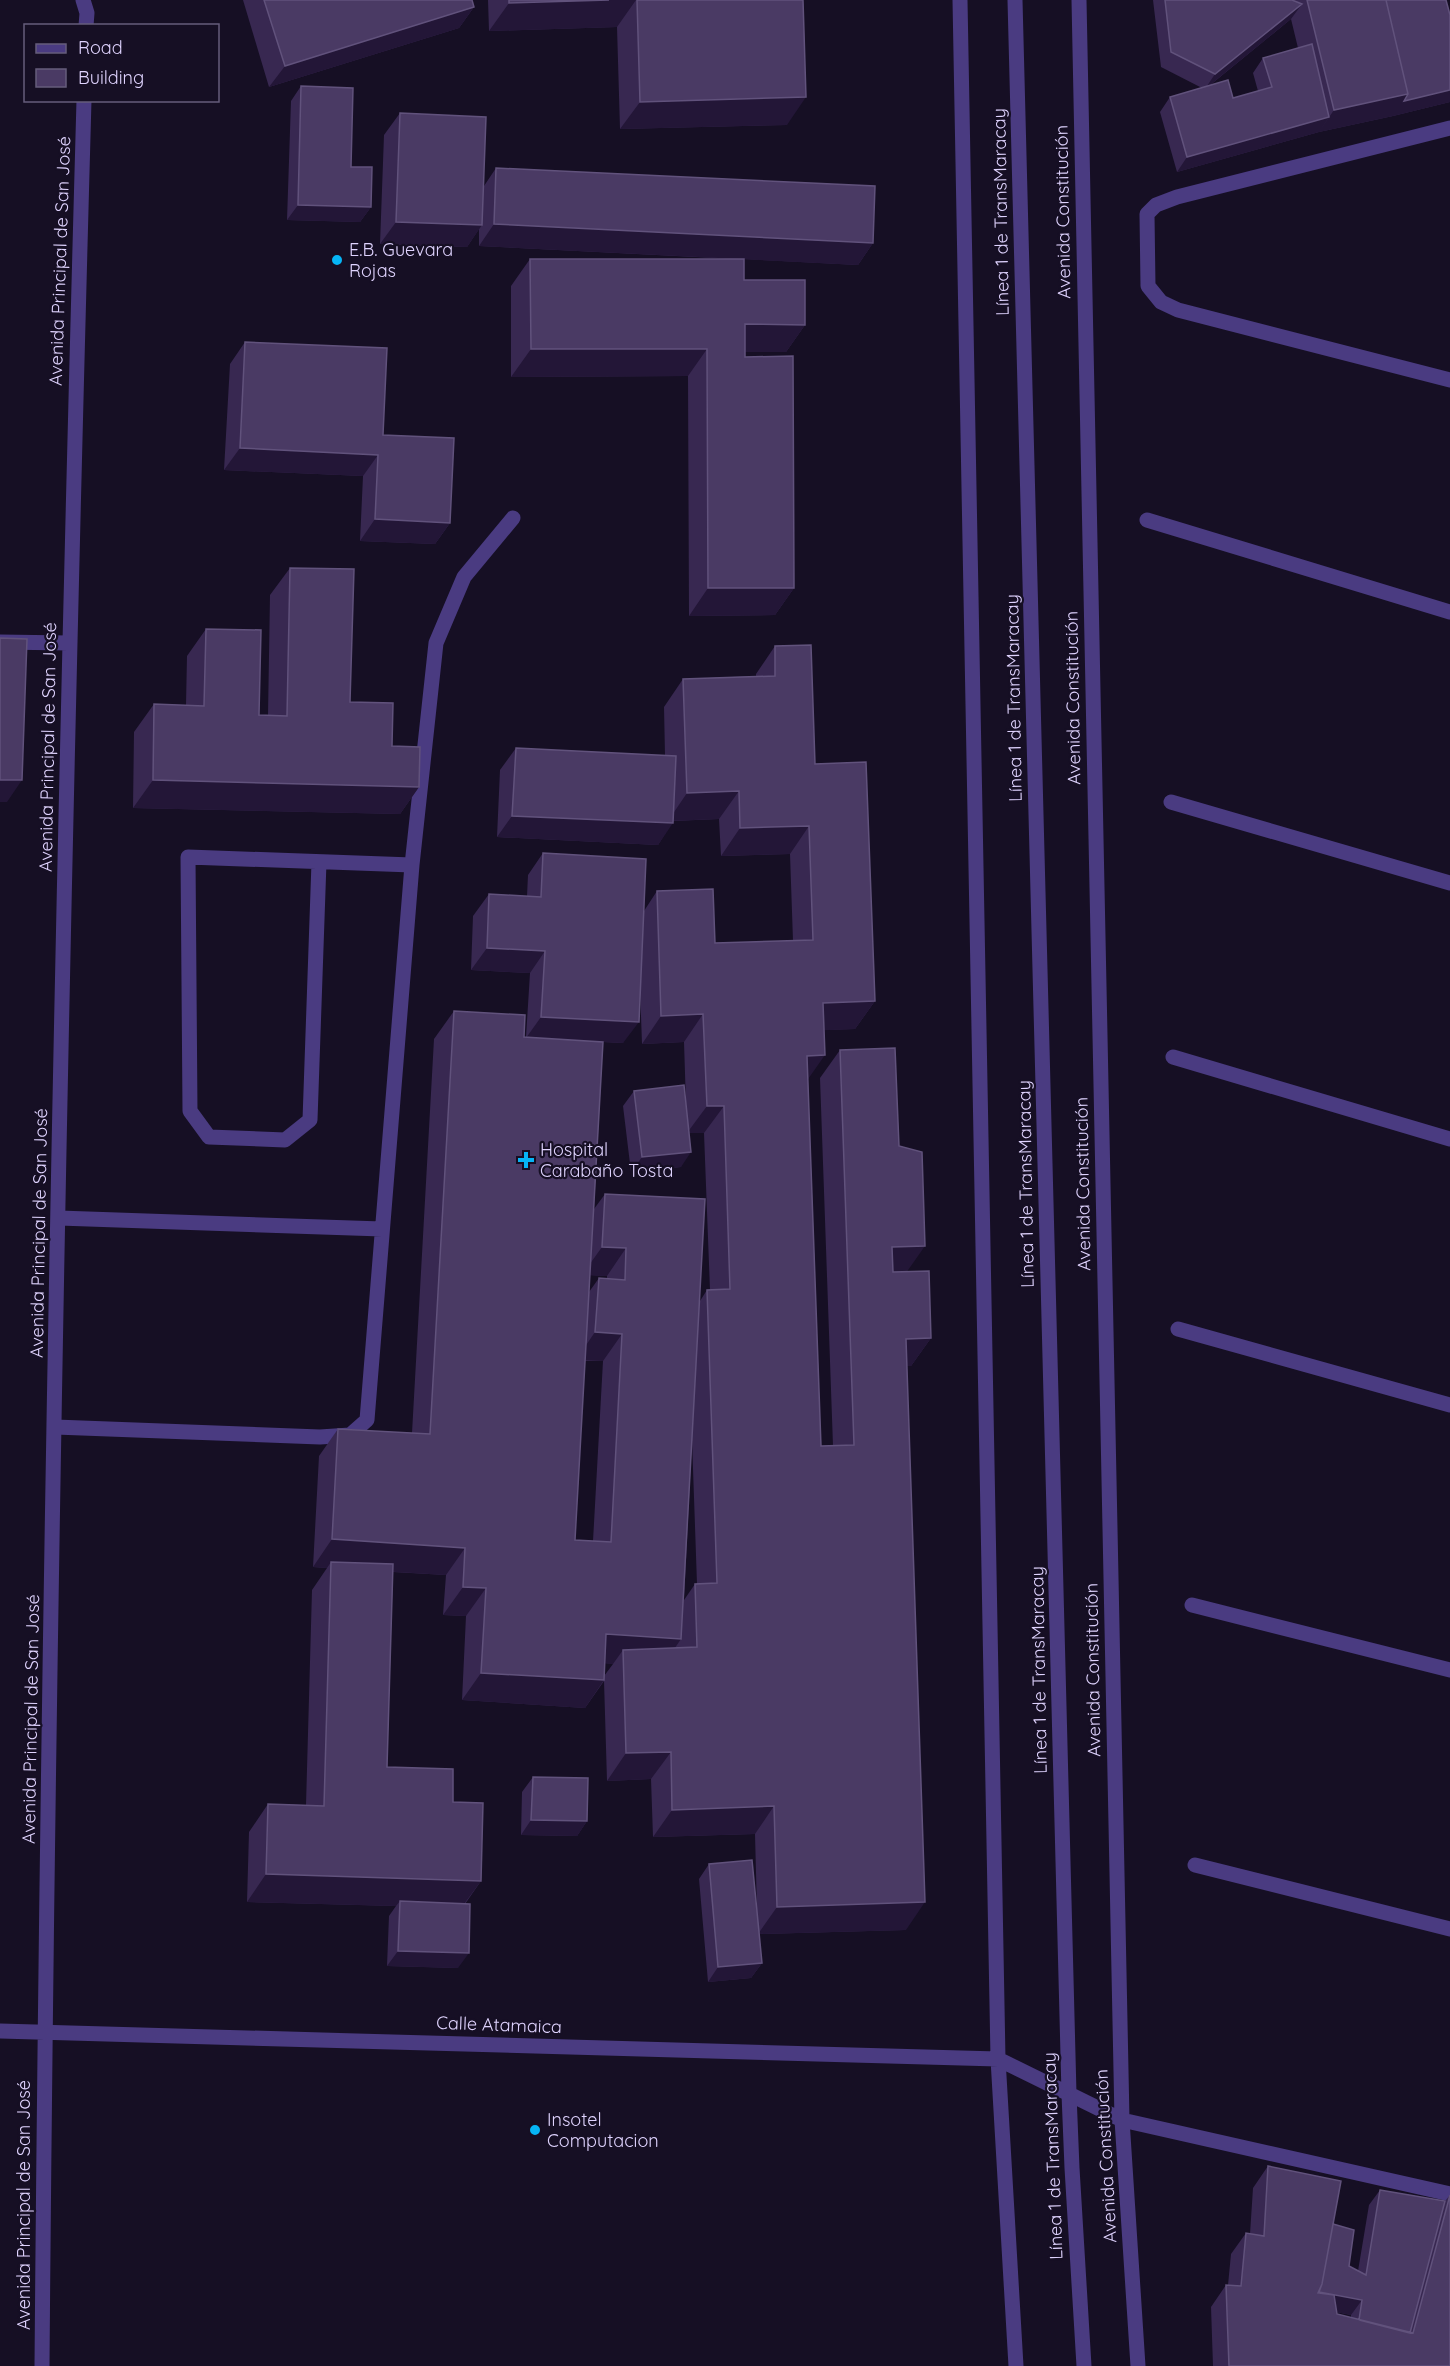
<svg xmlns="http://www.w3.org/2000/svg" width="1450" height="2366" font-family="Quicksand,sans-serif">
	<rect width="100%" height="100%" fill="#160f24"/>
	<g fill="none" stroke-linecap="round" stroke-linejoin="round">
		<!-- minor -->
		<path stroke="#4a3b81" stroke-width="15" d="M83 0 87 13 86 26
			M960 0 998 2059 1016 2366
			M1015 0 1069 2094 1072 2168 1084 2366
			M1079 0 1122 2120 1138 2366
			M1450 128 1177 197 1156 205 1147 214 1148 286 1161 302 1178 310 1450 380
			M1147 520 1450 612
			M0 642 69 643
			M1171 802 1450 883
			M319 862 310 1120 285 1140 209 1137 190 1111 188 857 412 865
			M1173 1057 1450 1139
			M59 1218 382 1229
			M1178 1329 1450 1405
			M55 1427 320 1437 350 1435 367 1420 412 865 436 643 464 577 513 518
			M1192 1605 1450 1670
			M1195 1865 1450 1929
			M0 2031 998 2059 1122 2120 1450 2194
			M42 2366C48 1611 63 855 84 100"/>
	</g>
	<!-- wall -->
	<path fill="#382851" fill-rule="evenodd" d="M243 0H472L474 7 459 28 269 87Z
		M488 0H803L787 125 620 129 617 27 489 31Z
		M1153 0H1446L1450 15V102L1393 116 1319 132 1177 172 1160 112 1170 97 1202 88 1161 67ZM1291 19 1298 48 1263 58 1253 73 1258 91 1233 98 1209 86Z
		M301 86 351 167 371 207 360 222 287 220 291 101Z
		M400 113 484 186 496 168 873 243 858 265 744 259V280L805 325 786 352H745V357L794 588 775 615 689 616 688 376 511 377V286L530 259H735L479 246V229L467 247 380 244 384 135Z
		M245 342 383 435 450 523 435 544 360 541 363 476 224 470 230 364Z
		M290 568 350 702 392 746 419 787 400 814 133 808 134 732 154 704 186 705 187 656 206 629 259 715H268L270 595Z
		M775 646 815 764 875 1001 855 1029 824 1030 808 1079 821 1446H833L820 1078 840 1050 899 1146 907 1272 931 1338 911 1366H907L906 1930 759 1934 762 1963 751 1978 708 1982 699 1879 709 1864 757 1911 755 1834 653 1837 651 1779 607 1781 604 1681 585 1708 462 1700 466 1616 443 1615 446 1575 393 1572 387 1767 453 1802 481 1881 465 1904 458 1968 387 1966 389 1916 396 1906 247 1902 249 1832 268 1804 306 1805 312 1590 327 1568 313 1567 319 1456 338 1429 412 1433 434 1039 454 1011 526 1037 530 973 471 970 473 916 489 894 527 896 528 875 543 853 644 911 657 891 715 943 793 941 790 854 721 856 719 819 673 821 658 845 497 837 500 770 516 748 665 756 664 707 683 679 756 676V674ZM640 988 642 1044 684 1042 686 1105 634 1091 623 1106 631 1172 681 1167 689 1133H704L710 1290H707L700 1301 605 1194 594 1209 603 1042 623 1043ZM590 1275 607 1276V1279L599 1278 589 1292ZM585 1361H603L593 1541 575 1540ZM692 1440 697 1584H695L684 1600ZM605 1663 613 1664 604 1676Z
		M533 1777 587 1821 577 1836 521 1835 522 1792Z
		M1268 2166 1333 2224 1349 2266 1358 2271 1369 2205 1380 2190 1445 2201 1450 2195V2366H1213L1211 2307 1226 2285H1228L1231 2254 1246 2233 1250 2234 1253 2188ZM1336 2312 1351 2315V2318L1337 2314Z"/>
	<!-- shaded-wall -->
	<path fill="#231637" d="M609 0H636L617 27 489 31 509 3Z
		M1302 4 1291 19 1205 89 1215 74Z
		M474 7 459 28 269 87 285 66Z
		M1450 90V102L1393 116 1319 132 1334 110 1408 94Z
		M806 97 787 125 620 129 640 102Z
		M1329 117 1319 132 1177 172 1187 157Z
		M298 205 371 207 360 222 287 220Z
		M396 222 482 225 467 247 380 244Z
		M494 224 873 243 858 265 479 246Z
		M745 324 805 325 786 352H725Z
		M531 349H707L688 376 511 377Z
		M240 448 378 455 363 476 224 470Z
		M375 519 450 523 435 544 360 541Z
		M708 588H794L775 615 689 616Z
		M0 780H22L7 802H0Z
		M153 780 419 787 400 814 133 808Z
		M739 791 719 819 668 821 687 793Z
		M512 816 673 823 658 845 497 837Z
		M809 826 790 854 721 856 740 828Z
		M487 948 545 951 530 973 471 970Z
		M875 1001 855 1029 804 1031 823 1003Z
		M703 1014 684 1042 642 1044 661 1016Z
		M541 1017 639 1022 623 1043 526 1038Z
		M825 1055 806 1082 807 1056Z
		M707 1106H724L704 1133H687Z
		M691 1152 681 1167 631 1172 642 1157Z
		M925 1246 906 1273 873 1274 892 1247Z
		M602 1247 626 1248 607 1276 582 1275Z
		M595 1332 622 1334 603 1361 576 1360Z
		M931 1338 911 1366H887L906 1339Z
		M332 1539 465 1548 446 1575 331 1568V1562L327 1568 313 1567Z
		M463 1587 486 1588 466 1616 443 1615Z
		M606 1634 681 1639 662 1667 623 1650 613 1664 586 1662Z
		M481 1673 604 1680 585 1708 462 1700Z
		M671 1752 651 1779 607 1781 626 1753Z
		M774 1806 755 1834 653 1837 672 1810Z
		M531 1820 587 1821 577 1836 521 1835Z
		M266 1874 481 1881 461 1908 400 1901 396 1906 247 1902Z
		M925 1902 906 1930 758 1934 777 1907Z
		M398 1951 469 1953 458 1968 387 1966Z
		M762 1963 751 1978 708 1982 718 1967Z
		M1317 2291 1362 2300 1351 2315 1307 2306Z"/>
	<!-- building -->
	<path fill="#4a3a64" stroke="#61527c" stroke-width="1.5" d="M264 0H472L474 7 285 66Z
		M509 0H609L509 3Z
		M637 0H803L806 97 640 102Z
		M1165 0H1292L1302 4 1215 74 1171 52Z
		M1307 0H1386L1408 94 1334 110Z
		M1386 0H1446L1450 15V90L1404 101 1408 94Z
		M1312 44 1329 117 1187 157 1170 97 1228 80 1233 98 1272 87 1263 58Z
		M301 86 353 88 351 167H372L371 207 298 205Z
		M400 113 486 117 482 225 396 222Z
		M496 168 875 186 873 243 494 224Z
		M530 259H744V280H805V325L745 324V357L793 356 794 588H708L707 349H531Z
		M245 342 387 348 383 435 454 438 450 523 375 519 378 455 240 448Z
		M290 568 354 569 350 702 393 703 392 746 420 747 419 787 153 780 154 704 204 706 206 629 261 630 259 715 287 716Z
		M0 638 27 639 22 780H0Z
		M811 645 815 764 866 762 875 1001 823 1003 825 1055 807 1056 821 1446 854 1445 840 1050 895 1048 899 1146 922 1152 925 1246 892 1247 893 1272 929 1271 931 1338 906 1339 925 1902 777 1907 774 1806 672 1810 671 1752 626 1753 623 1650 697 1647 695 1584 717 1583 707 1290 730 1289 724 1106H707L703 1014 661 1016 657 891 713 889 715 943 813 940 809 826 740 828 739 791 687 793 683 679 775 676V646Z
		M516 748 676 756 673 823 512 816Z
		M543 853 646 859 639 1022 541 1017 545 951 487 948 489 894 541 897Z
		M454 1011 525 1015 524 1037 603 1042 575 1540 611 1542 622 1334 595 1332 599 1278 625 1280 626 1248 602 1247 605 1194 705 1199 681 1639 606 1634 604 1680 481 1673 486 1588 463 1587 465 1548 332 1539 338 1429 430 1434Z
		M684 1085 691 1152 642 1157 634 1091Z
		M331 1562 393 1564 387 1767 453 1769V1802L483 1803 481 1881 266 1874 268 1804 324 1806Z
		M533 1777 588 1778 587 1821 531 1820Z
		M752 1860 762 1963 718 1967 709 1864Z
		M400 1901 470 1904 469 1953 398 1951Z
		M1268 2166 1341 2181 1322 2284 1318 2293 1334 2295 1337 2314 1413 2333 1450 2195V2366H1229L1226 2285 1241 2286 1246 2233 1264 2236Z
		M1380 2190 1445 2201 1410 2333 1359 2320 1362 2300 1319 2292 1322 2284 1333 2224 1354 2230 1349 2266 1366 2275Z"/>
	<!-- markers -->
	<g fill="#06b5f6" stroke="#160f24" stroke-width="2">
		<circle cx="337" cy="260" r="6"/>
		<path d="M523 1151h6v6h6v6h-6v6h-6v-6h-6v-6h6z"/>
		<circle cx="535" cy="2130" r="6"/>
	</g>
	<g text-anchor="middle" stroke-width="4.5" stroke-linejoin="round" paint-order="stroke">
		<!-- street labels -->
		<g font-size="18" fill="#dfd3fe" stroke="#160f24">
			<text transform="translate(1001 212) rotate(-91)" y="6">Línea 1 de TransMaracay</text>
			<text transform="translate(1063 212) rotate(-91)" y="6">Avenida Constitución</text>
			<text transform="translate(60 261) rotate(-88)" y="6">Avenida Principal de San José</text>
			<text transform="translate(1014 698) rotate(-91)" y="6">Línea 1 de TransMaracay</text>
			<text transform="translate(1073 698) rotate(-91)" y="6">Avenida Constitución</text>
			<text transform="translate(48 747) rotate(-89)" y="6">Avenida Principal de San José</text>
			<text transform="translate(1026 1184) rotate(-91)" y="6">Línea 1 de TransMaracay</text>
			<text transform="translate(1083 1184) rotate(-91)" y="6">Avenida Constitución</text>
			<text transform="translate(39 1233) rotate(-89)" y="6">Avenida Principal de San José</text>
			<text transform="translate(1039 1670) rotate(-91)" y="6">Línea 1 de TransMaracay</text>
			<text transform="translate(1093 1670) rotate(-91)" y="6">Avenida Constitución</text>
			<text transform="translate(31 1719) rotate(-89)" y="6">Avenida Principal de San José</text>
			<text transform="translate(499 2025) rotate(2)" y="6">Calle Atamaica</text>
			<text transform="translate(1053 2156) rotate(-92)" y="6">Línea 1 de TransMaracay</text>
			<text transform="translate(1106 2156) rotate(-93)" y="6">Avenida Constitución</text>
			<text transform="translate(24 2205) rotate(-90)" y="6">Avenida Principal de San José</text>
		</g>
		<!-- poi labels -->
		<g font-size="18" fill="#dfd3fe" stroke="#160f24" text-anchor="start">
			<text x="349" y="256">E.B. Guevara<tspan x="349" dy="21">Rojas</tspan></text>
			<text x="540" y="1156">Hospital<tspan x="540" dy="21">Carabaño Tosta</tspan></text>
			<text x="547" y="2126">Insotel<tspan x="547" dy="21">Computacion</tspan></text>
		</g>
	</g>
	<!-- legend -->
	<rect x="24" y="24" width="195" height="78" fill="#160f24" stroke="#665d7b" stroke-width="1.5"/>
	<rect x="36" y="44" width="30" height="9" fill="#4a3b81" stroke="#665d7b" stroke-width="1.5"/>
	<text x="78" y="54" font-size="18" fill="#dfd3fe">Road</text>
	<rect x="36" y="69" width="30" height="18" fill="#4a3a64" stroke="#665d7b" stroke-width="1.5"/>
	<text x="78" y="84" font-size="18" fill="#dfd3fe">Building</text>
</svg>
